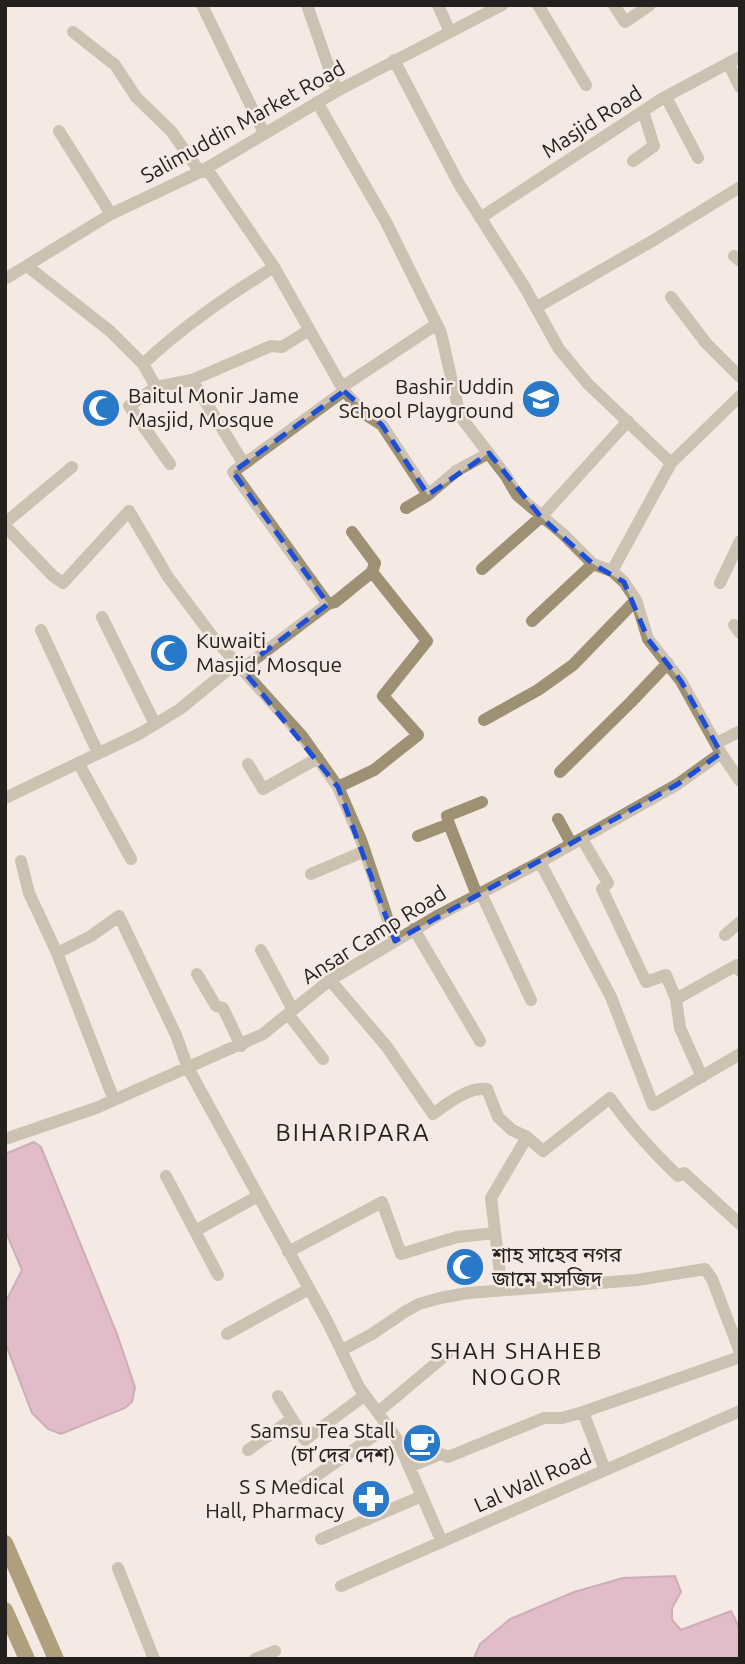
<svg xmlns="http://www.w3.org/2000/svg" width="745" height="1664" font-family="Ubuntu,'Noto Sans Bengali',sans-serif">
	<rect width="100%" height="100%" fill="#f4eae3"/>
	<!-- water -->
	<path fill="#cc85a9" stroke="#9a677f" stroke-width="2" d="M34 1142 41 1147 117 1334 135 1387 132 1402 125 1408 61 1434 48 1429 32 1413 5 1342V1303L22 1270 5 1230V1154Z
		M675 1576 681 1592 672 1608V1620L681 1630 731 1611 740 1629V1659L474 1658 480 1644 510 1619 574 1592 623 1578Z"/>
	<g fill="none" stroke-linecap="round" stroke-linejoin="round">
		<!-- minor -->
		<path stroke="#9e9073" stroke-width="12" d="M202 5 264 133
			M307 5 337 91
			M438 5 450 32
			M538 5 586 85
			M614 5 625 22 650 5
			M73 32 115 65 136 97 171 131 200 172H209L274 267 344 391 366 415 382 425 428 495
			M394 60 459 184 524 286 559 349 588 384 671 463
			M728 63 740 87
			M666 97 698 158
			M317 102 386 222 441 333 460 416 506 476 517 495 563 534 593 564 612 571 624 582 636 600 648 639 681 681 721 753
			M59 131 111 214
			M633 161 654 146 643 111
			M480 218 663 98 740 57
			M734 256 740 261
			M27 266 110 331 143 364 156 387
			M5 279 111 214 200 172 337 91 502 5
			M671 297 706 343 740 377
			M537 307 654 240 740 187
			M143 364C183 326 228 296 274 267
			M192 380 244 464
			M342 387 437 324
			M170 464 129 406 156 387 192 380 271 346 282 347 309 330
			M406 508 428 495 456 471 489 453
			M5 523 72 467
			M5 526 53 576 63 583 129 511 168 577 213 637 302 736 338 787 361 840 395 941
			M352 532 375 563 372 572
			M482 569 541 517 628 421
			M612 571 671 463 740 396
			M720 583 740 541
			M328 604 233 472 344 391
			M102 617 155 724
			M532 621 593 564
			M734 625 740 633
			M41 630 98 753
			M242 669 328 604 335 602 372 572 427 641 383 696 418 735 374 770 338 787
			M484 720 538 690 573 665 636 600
			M717 743 740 731
			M79 764 131 859
			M248 764 263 789 318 758
			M560 772 631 702 668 663
			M5 798 139 734 180 709 235 664
			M558 819 571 843
			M449 824 477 895
			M418 836 449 824 447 816 482 802
			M582 839 608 883 602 889 646 982 666 975 676 999 680 1028 702 1077
			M21 861 29 893 57 953 114 1100
			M540 862 611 997 653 1105 740 1054
			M311 874 365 851
			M481 893 531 1000
			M414 929 480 1041
			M725 935 740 922
			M261 950 293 1010
			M57 953 91 936 119 916 176 1035 188 1068 327 1321 359 1387 397 1439 442 1542
			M197 974 216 1006 223 1008 241 1046
			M330 980 387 1047 433 1114C448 1103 468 1087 487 1089L498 1117 512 1130 527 1137 543 1151 610 1098C630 1127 652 1151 678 1176L684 1173 740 1224
			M676 999 737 965 740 971
			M288 1014 323 1059
			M5 1139 96 1108 263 1034 330 980 439 915 540 862 678 784 721 753 740 781
			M166 1176 218 1275
			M195 1231 258 1196
			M288 1252 382 1202 401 1254 457 1237 495 1233
			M502 1290 491 1198 527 1137
			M227 1334 309 1289
			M342 1350 372 1334 406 1311 419 1304 440 1298 468 1293 637 1280 705 1269 712 1279 740 1352
			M278 1396 305 1440 365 1395
			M378 1412 447 1354
			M583 1412 605 1470
			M248 1450 292 1419
			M409 1467 441 1454 448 1457 544 1418H562L583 1412 740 1357
			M300 1487 388 1426
			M321 1539 422 1496
			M118 1568 154 1659
			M341 1586 740 1411
			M255 1659 275 1651"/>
		<!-- major -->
		<path stroke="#5d4500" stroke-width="16" d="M5 1543 56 1659
			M5 1610 27 1659"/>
	</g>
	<!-- marked area -->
	<path d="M0 0H745V1664H0ZM344 391 382 425 428 495 489 453 541 517 593 564 624 582 648 639 681 681 721 753 678 784 395 941 338 787 242 669 328 604 233 472Z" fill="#f4eae3" fill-opacity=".55" fill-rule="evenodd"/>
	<path fill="none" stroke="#1d4ed8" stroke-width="5" stroke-dasharray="14 9" stroke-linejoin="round" d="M344 391 382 425 428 495 489 453 541 517 593 564 624 582 648 639 681 681 721 753 678 784 395 941 338 787 242 669 328 604 233 472Z"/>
	<!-- icons -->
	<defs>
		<g id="school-disc" transform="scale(2.0125)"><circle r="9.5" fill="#2879c8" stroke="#f4eae3"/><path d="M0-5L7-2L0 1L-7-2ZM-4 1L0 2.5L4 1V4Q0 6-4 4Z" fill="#fff"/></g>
		<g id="mosque-disc" transform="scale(2.0125)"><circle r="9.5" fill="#2879c8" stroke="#f4eae3"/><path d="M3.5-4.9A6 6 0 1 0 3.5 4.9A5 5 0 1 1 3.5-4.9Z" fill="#fff"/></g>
		<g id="cafe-disc" transform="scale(2.0125)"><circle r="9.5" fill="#2879c8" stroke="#f4eae3"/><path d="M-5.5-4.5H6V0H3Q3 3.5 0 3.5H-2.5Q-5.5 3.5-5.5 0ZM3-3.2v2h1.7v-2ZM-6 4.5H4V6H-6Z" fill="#fff"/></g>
		<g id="pharmacy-disc" transform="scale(2.0125)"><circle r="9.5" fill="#2879c8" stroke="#f4eae3"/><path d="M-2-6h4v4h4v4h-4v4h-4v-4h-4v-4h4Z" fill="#fff"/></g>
	</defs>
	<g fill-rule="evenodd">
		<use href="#school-disc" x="541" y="399"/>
		<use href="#mosque-disc" x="101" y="408"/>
		<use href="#mosque-disc" x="169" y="653"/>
		<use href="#mosque-disc" x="465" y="1267"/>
		<use href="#cafe-disc" x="422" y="1443"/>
		<use href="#pharmacy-disc" x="371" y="1499"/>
	</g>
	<g text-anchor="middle" stroke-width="5" stroke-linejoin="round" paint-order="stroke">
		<!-- street labels -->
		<g font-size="21" fill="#24201e" stroke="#f4eae3">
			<text transform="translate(243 122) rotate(-29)" y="7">Salimuddin Market Road</text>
			<text transform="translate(592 122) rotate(-33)" y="7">Masjid Road</text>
			<text transform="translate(374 935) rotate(-32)" y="7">Ansar Camp Road</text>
			<text transform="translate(533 1481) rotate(-24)" y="7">Lal Wall Road</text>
		</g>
		<!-- poi labels -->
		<g font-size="21" fill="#24201e" stroke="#f4eae3" text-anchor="end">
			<text x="514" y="394">Bashir Uddin<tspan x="514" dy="24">School Playground</tspan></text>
			<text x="128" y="403" text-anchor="start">Baitul Monir Jame<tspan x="128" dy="24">Masjid, Mosque</tspan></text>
			<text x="196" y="648" text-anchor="start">Kuwaiti<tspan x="196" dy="24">Masjid, Mosque</tspan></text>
			<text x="492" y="1262" text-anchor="start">শাহ সাহেব নগর<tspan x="492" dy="24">জামে মসজিদ</tspan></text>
			<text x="395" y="1438">Samsu Tea Stall<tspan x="395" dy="24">(চা’দের দেশ)</tspan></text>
			<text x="344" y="1494">S S Medical<tspan x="344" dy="24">Hall, Pharmacy</tspan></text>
		</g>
		<!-- neighbourhood labels -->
		<g font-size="23" letter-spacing="2" fill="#24201e" stroke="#f4eae3">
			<text x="517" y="1359">SHAH SHAHEB<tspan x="517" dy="26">NOGOR</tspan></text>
		</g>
		<!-- quarter labels -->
		<g font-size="24" letter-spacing="2" fill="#24201e" stroke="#f4eae3">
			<text x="353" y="1141">BIHARIPARA</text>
		</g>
	</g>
	<!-- border -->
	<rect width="745" height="1664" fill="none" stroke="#24201e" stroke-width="14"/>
</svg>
